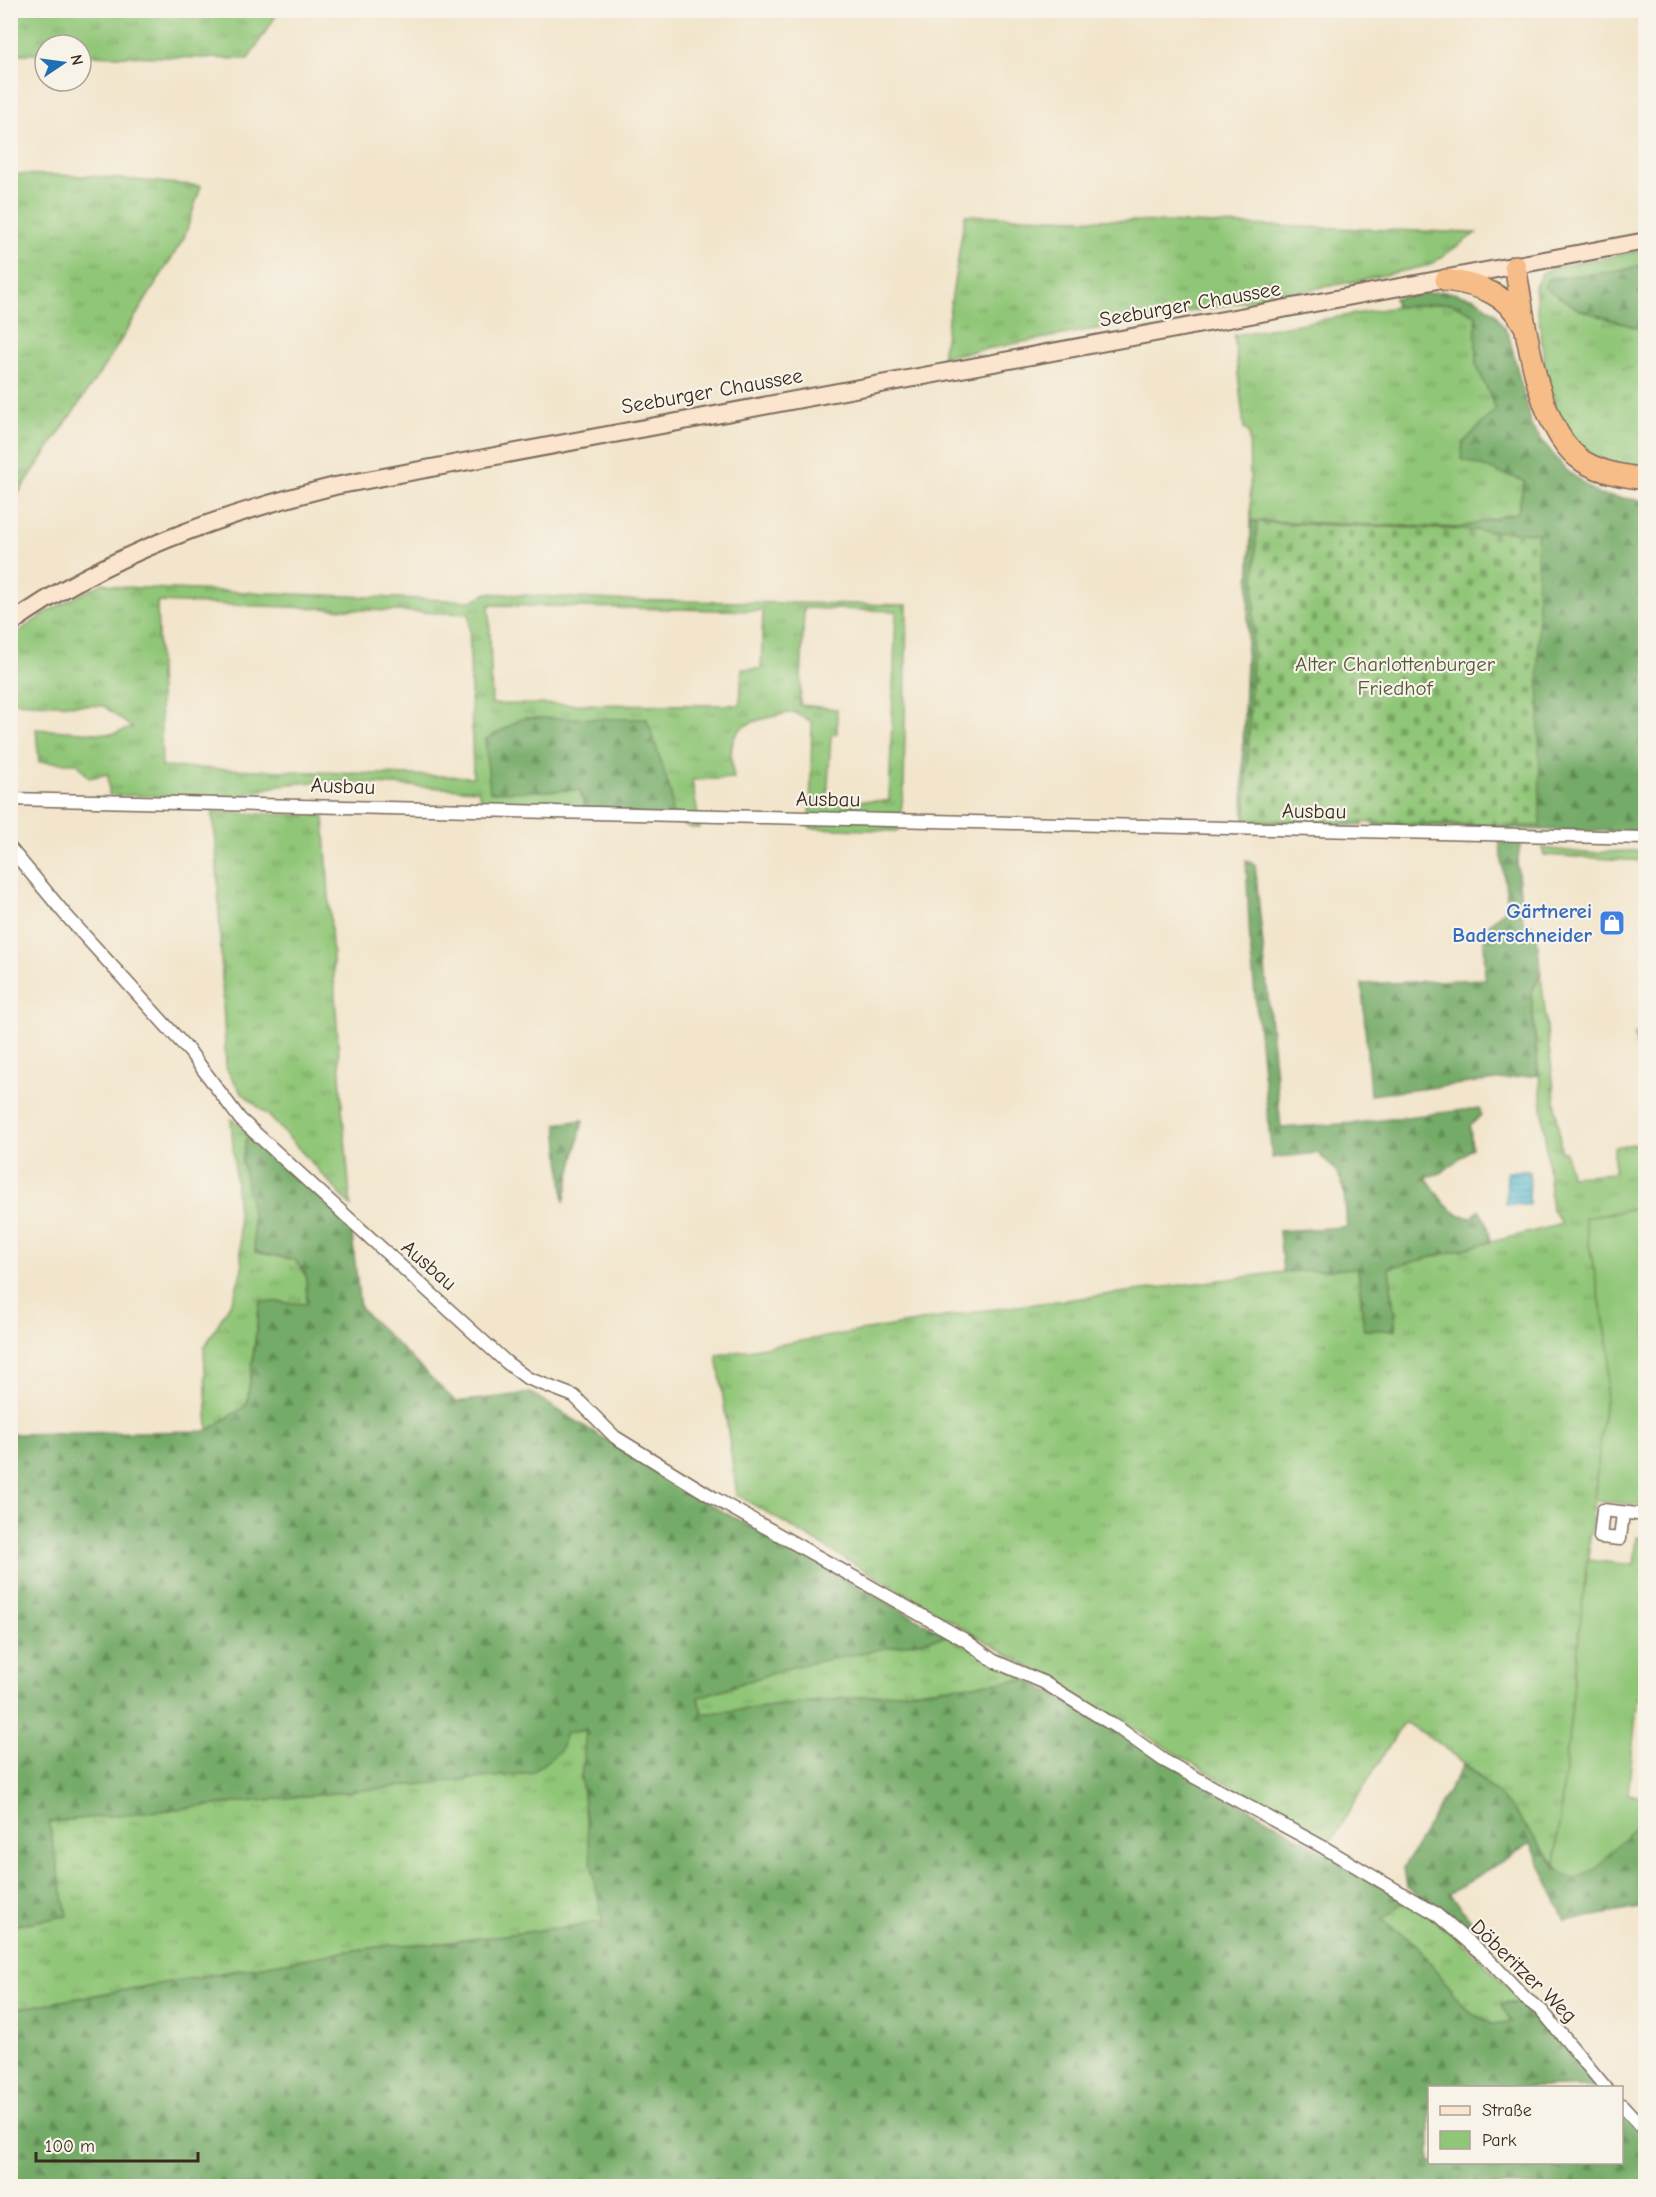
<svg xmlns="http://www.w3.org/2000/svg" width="1656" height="2197" font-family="'Comic Neue',sans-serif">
	<defs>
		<pattern id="grass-tufts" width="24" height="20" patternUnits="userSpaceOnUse" patternTransform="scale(1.5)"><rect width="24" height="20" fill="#90c677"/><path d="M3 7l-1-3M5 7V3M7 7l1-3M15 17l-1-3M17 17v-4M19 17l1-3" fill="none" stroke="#77a161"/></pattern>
		<pattern id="forest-firs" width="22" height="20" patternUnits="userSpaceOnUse" patternTransform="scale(1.5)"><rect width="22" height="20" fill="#74ab68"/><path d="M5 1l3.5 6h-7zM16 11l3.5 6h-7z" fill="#608b55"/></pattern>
		<pattern id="cemetery-stones" width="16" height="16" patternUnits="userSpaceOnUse" patternTransform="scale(1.5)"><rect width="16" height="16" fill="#90c677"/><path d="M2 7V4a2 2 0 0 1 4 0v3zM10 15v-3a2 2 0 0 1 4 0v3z" fill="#77a161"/></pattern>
		<pattern id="water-rules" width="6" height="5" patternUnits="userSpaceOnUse" patternTransform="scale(1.5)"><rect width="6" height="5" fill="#53b9d1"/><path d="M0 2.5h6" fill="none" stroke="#4697a9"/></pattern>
	</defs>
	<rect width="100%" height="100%" fill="#f7f3e8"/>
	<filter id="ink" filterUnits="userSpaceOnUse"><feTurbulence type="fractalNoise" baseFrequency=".0167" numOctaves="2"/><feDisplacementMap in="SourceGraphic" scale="12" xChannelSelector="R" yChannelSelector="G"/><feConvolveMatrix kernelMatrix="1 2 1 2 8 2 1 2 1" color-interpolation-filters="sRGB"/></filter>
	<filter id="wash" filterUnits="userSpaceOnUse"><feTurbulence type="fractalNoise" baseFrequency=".008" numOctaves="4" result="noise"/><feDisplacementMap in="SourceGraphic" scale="24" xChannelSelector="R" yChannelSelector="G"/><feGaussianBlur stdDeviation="1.35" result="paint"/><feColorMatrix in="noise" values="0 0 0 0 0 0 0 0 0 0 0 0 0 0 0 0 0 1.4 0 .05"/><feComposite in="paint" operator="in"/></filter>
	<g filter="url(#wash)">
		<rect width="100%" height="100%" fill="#f2e5cc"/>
		<!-- grass -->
		<path fill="url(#grass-tufts)" stroke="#66784a" stroke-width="1.5" fill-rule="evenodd" d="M11 10H279V11L248 59 81 55V45H45V54H11Z
			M11 174 91 176 201 186 184 238 109 359 11 504Z
			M965 215 1476 233 1430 265 1357 281 942 357Z
			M1645 250V264L1620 271 1548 279 1578 309 1641 329 1646 341 1645 467 1633 469 1598 461 1565 434 1546 377 1535 287 1542 273 1555 267Z
			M1451 303 1476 315V364L1496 409 1463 443 1524 481 1518 513 1460 528 1251 521 1249 433 1244 428 1234 335 1396 307Z
			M103 583 119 587 472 601 487 593 615 600 907 605 904 789 898 831 810 828 812 722 793 712C747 723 722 722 734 778L692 780 700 828H691L672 819 646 719 490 792 580 790 585 808 482 803 478 790 325 781 279 785 238 797 109 795 108 774 89 778 77 763 39 762 36 729 112 734 132 728 104 706 11 702V637L49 611ZM157 602 469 614 473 777 162 767ZM489 605 763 611 761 669H742L740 705 492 704ZM804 608 896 611 889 801 827 800 831 735 837 733V709L800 705Z
			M212 812 324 816 342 1106 351 1206 270 1117 241 1092 226 1068 216 842Z
			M1542 848 1585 853 1645 850V861L1544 855Z
			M1541 976 1561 1151 1566 1152 1570 1176 1614 1173V1147L1646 1142 1645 1207 1584 1218 1610 1352 1555 1865C1512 1808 1469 1757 1406 1723L1402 1724 1333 1838 1325 1841 737 1495 717 1355 987 1310 1283 1272 1358 1268 1364 1330H1396L1389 1268 1562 1224 1552 1210 1531 991Z
			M1645 1033H1646L1645 1113 1635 1034Z
			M231 1119 248 1131 255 1251 295 1260 306 1275 307 1304 260 1301 247 1405 208 1431 204 1348 234 1297 242 1269Z
			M948 1636 1027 1679 702 1714 699 1697 795 1666Z
			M587 1730 581 1778 592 1867 603 1922 435 1944 394 1945 348 1951 11 2010V1926L67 1916 48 1822 531 1773 565 1733Z
			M1406 1900 1438 1919 1524 2002 1512 2022 1491 2024 1465 2008 1416 1944 1382 1920Z"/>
		<!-- forest -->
		<path fill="url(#forest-firs)" stroke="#586a43" stroke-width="1.5" d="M1645 264V341L1641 329 1578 309 1544 287 1548 279 1620 271Z
			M1444 291 1475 298 1495 313 1509 336 1532 428 1565 469 1599 495 1645 501V832L1374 826 1377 764 1364 803 1363 826 1244 822C1240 722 1250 621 1251 521L1460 528 1518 512 1524 481 1461 459 1463 443 1496 409 1476 364V315L1451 303 1396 307 1394 298Z
			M523 718 647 719 671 793 672 819 585 808 580 790 490 792 485 740Z
			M1499 839 1521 841 1517 864 1523 922 1536 927 1541 976 1531 991 1538 1075 1370 1095 1362 984 1485 979 1484 930 1508 906Z
			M1246 860 1255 865 1281 1128 1357 1123 1480 1108 1481 1115 1470 1126 1472 1148 1441 1173 1426 1177C1440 1197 1446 1214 1472 1218L1479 1209 1487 1223 1491 1242 1389 1268 1396 1330H1364L1358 1268 1283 1272 1279 1231 1347 1227C1343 1189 1349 1178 1317 1153L1272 1158 1250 945Z
			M583 1120 564 1202 557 1124Z
			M248 1131 351 1225 360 1308 456 1402 531 1393 711 1505 948 1636 795 1666 699 1697 702 1714 1027 1679 1406 1900 1382 1920 1416 1944 1465 2008 1491 2024 1511 2022 1501 2004 1524 2002 1553 2026 1601 2087 1430 2088V2162H1622V2109L1645 2135V2186H11V2010L348 1951 394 1945 435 1944 603 1922 592 1867 581 1778 586 1730 566 1733 560 1751 531 1773 49 1822 67 1916 11 1926 10 1434 207 1431 247 1405 260 1301 307 1304 306 1275 295 1260 255 1252 251 1206 242 1161Z
			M1464 1764 1512 1808 1560 1872 1636 1825 1645 1815V1907L1565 1921 1531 1843 1449 1894 1481 1932 1473 1935 1468 1931 1469 1926 1459 1918 1453 1922 1407 1887 1404 1868Z"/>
		<!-- cemetery -->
		<path fill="url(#cemetery-stones)" stroke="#66784a" stroke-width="1.5" d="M1257 522 1537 533 1540 826 1246 820Z"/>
		<!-- green -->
		<path fill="#90c677" stroke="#66784a" stroke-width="1.5" d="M1642 1207 1646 1227 1645 1506 1594 1500 1610 1352 1584 1218Z
			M1637 1537 1645 1538V1627L1628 1794 1645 1796V1815L1596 1869 1576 1879 1560 1872 1555 1865 1587 1560 1634 1565Z"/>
		<!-- water -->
		<path fill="url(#water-rules)" stroke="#477278" stroke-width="1.5" d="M1507 1171H1530L1529 1205 1506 1204Z"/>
	</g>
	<g filter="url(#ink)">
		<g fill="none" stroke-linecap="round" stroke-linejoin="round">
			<!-- street casing -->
			<g stroke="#7b6b5b" stroke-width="15">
				<path id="street" d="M10 799 1646 838
					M10 848 64 913 190 1052 240 1119 506 1362 527 1378 574 1396 615 1437 714 1498 965 1640 994 1661 1043 1682 1121 1730 1163 1760 1323 1847 1435 1913 1488 1959 1526 1999 1542 2011 1606 2088
					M1623 1513 1620 1539 1600 1537 1603 1510 1646 1515
					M1622 2105 1646 2131"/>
			</g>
			<!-- secondary casing -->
			<g stroke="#7b6b5b" stroke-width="20">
				<path id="secondary" d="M10 624C106 555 222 514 335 486L1646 241"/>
			</g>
			<!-- highway casing -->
			<g stroke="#7b6b5b" stroke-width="24">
				<path id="highway" d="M1515 266C1525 320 1535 431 1584 462 1603 473 1624 476 1646 479
					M1446 280C1480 285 1507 294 1524 325"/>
			</g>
			<!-- street -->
			<use href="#street" stroke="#fff" stroke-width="12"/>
			<!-- secondary -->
			<use href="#secondary" stroke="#fce5cf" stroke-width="16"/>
			<!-- highway -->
			<use href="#highway" stroke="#f7bd88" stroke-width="21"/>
		</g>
	</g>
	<!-- icons -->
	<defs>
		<g id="shop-square" transform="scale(1.35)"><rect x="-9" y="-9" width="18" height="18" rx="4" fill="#3f7fe0" stroke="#f7f3e8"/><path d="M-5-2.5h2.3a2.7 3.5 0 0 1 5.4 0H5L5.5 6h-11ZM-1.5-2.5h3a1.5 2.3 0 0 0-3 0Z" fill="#fff"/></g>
	</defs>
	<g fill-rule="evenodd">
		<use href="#shop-square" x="1612" y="923"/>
	</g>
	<g text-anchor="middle" stroke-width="4.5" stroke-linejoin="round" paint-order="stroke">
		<!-- street labels -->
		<g font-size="21" fill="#3b2a1e" stroke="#f7f3e8">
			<text transform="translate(1190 304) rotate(-10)" y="7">Seeburger Chaussee</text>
			<text transform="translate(712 391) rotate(-10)" y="7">Seeburger Chaussee</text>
			<text transform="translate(343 786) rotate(2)" y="7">Ausbau</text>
			<text transform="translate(828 799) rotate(1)" y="7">Ausbau</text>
			<text transform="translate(1314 811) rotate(1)" y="7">Ausbau</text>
			<text transform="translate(429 1265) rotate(41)" y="7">Ausbau</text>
			<text transform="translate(1524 1971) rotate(44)" y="7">Döberitzer Weg</text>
		</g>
		<!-- park labels -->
		<g font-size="21" fill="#545939" stroke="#f7f3e8">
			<text x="1395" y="671">Alter Charlottenburger<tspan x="1395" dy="24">Friedhof</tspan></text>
		</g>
		<!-- shop labels -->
		<g font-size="21" font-weight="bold" fill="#366cbe" stroke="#f7f3e8" text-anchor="end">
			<text x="1592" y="918">Gärtnerei<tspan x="1592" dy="24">Baderschneider</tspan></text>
		</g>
	</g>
	<!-- margin -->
	<rect width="1656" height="2197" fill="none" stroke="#f7f3e8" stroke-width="36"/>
	<!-- legend -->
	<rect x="1428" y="2086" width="195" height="78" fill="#f7f3e8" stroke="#aca397" stroke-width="1.5"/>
	<rect x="1440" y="2106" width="30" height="9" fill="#fce5cf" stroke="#aca397" stroke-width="1.5"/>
	<text x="1482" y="2116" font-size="18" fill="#3b2a1e">Straße</text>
	<rect x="1440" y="2131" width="30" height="18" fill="#90c677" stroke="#aca397" stroke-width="1.5"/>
	<text x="1482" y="2146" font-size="18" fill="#3b2a1e">Park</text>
	<!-- north arrow -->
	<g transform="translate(63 63) rotate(77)"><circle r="28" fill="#f7f3e8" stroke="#aca397" stroke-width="1.5"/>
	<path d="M0-4.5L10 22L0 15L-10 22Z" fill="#1f6fb2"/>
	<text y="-9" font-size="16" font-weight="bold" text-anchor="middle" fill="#3b2a1e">N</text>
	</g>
	<!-- scale -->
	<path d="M36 2152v9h162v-9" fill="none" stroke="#3b2a1e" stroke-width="3"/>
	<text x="45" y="2152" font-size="18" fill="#3b2a1e" stroke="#f7f3e8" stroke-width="4.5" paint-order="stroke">100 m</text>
</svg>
